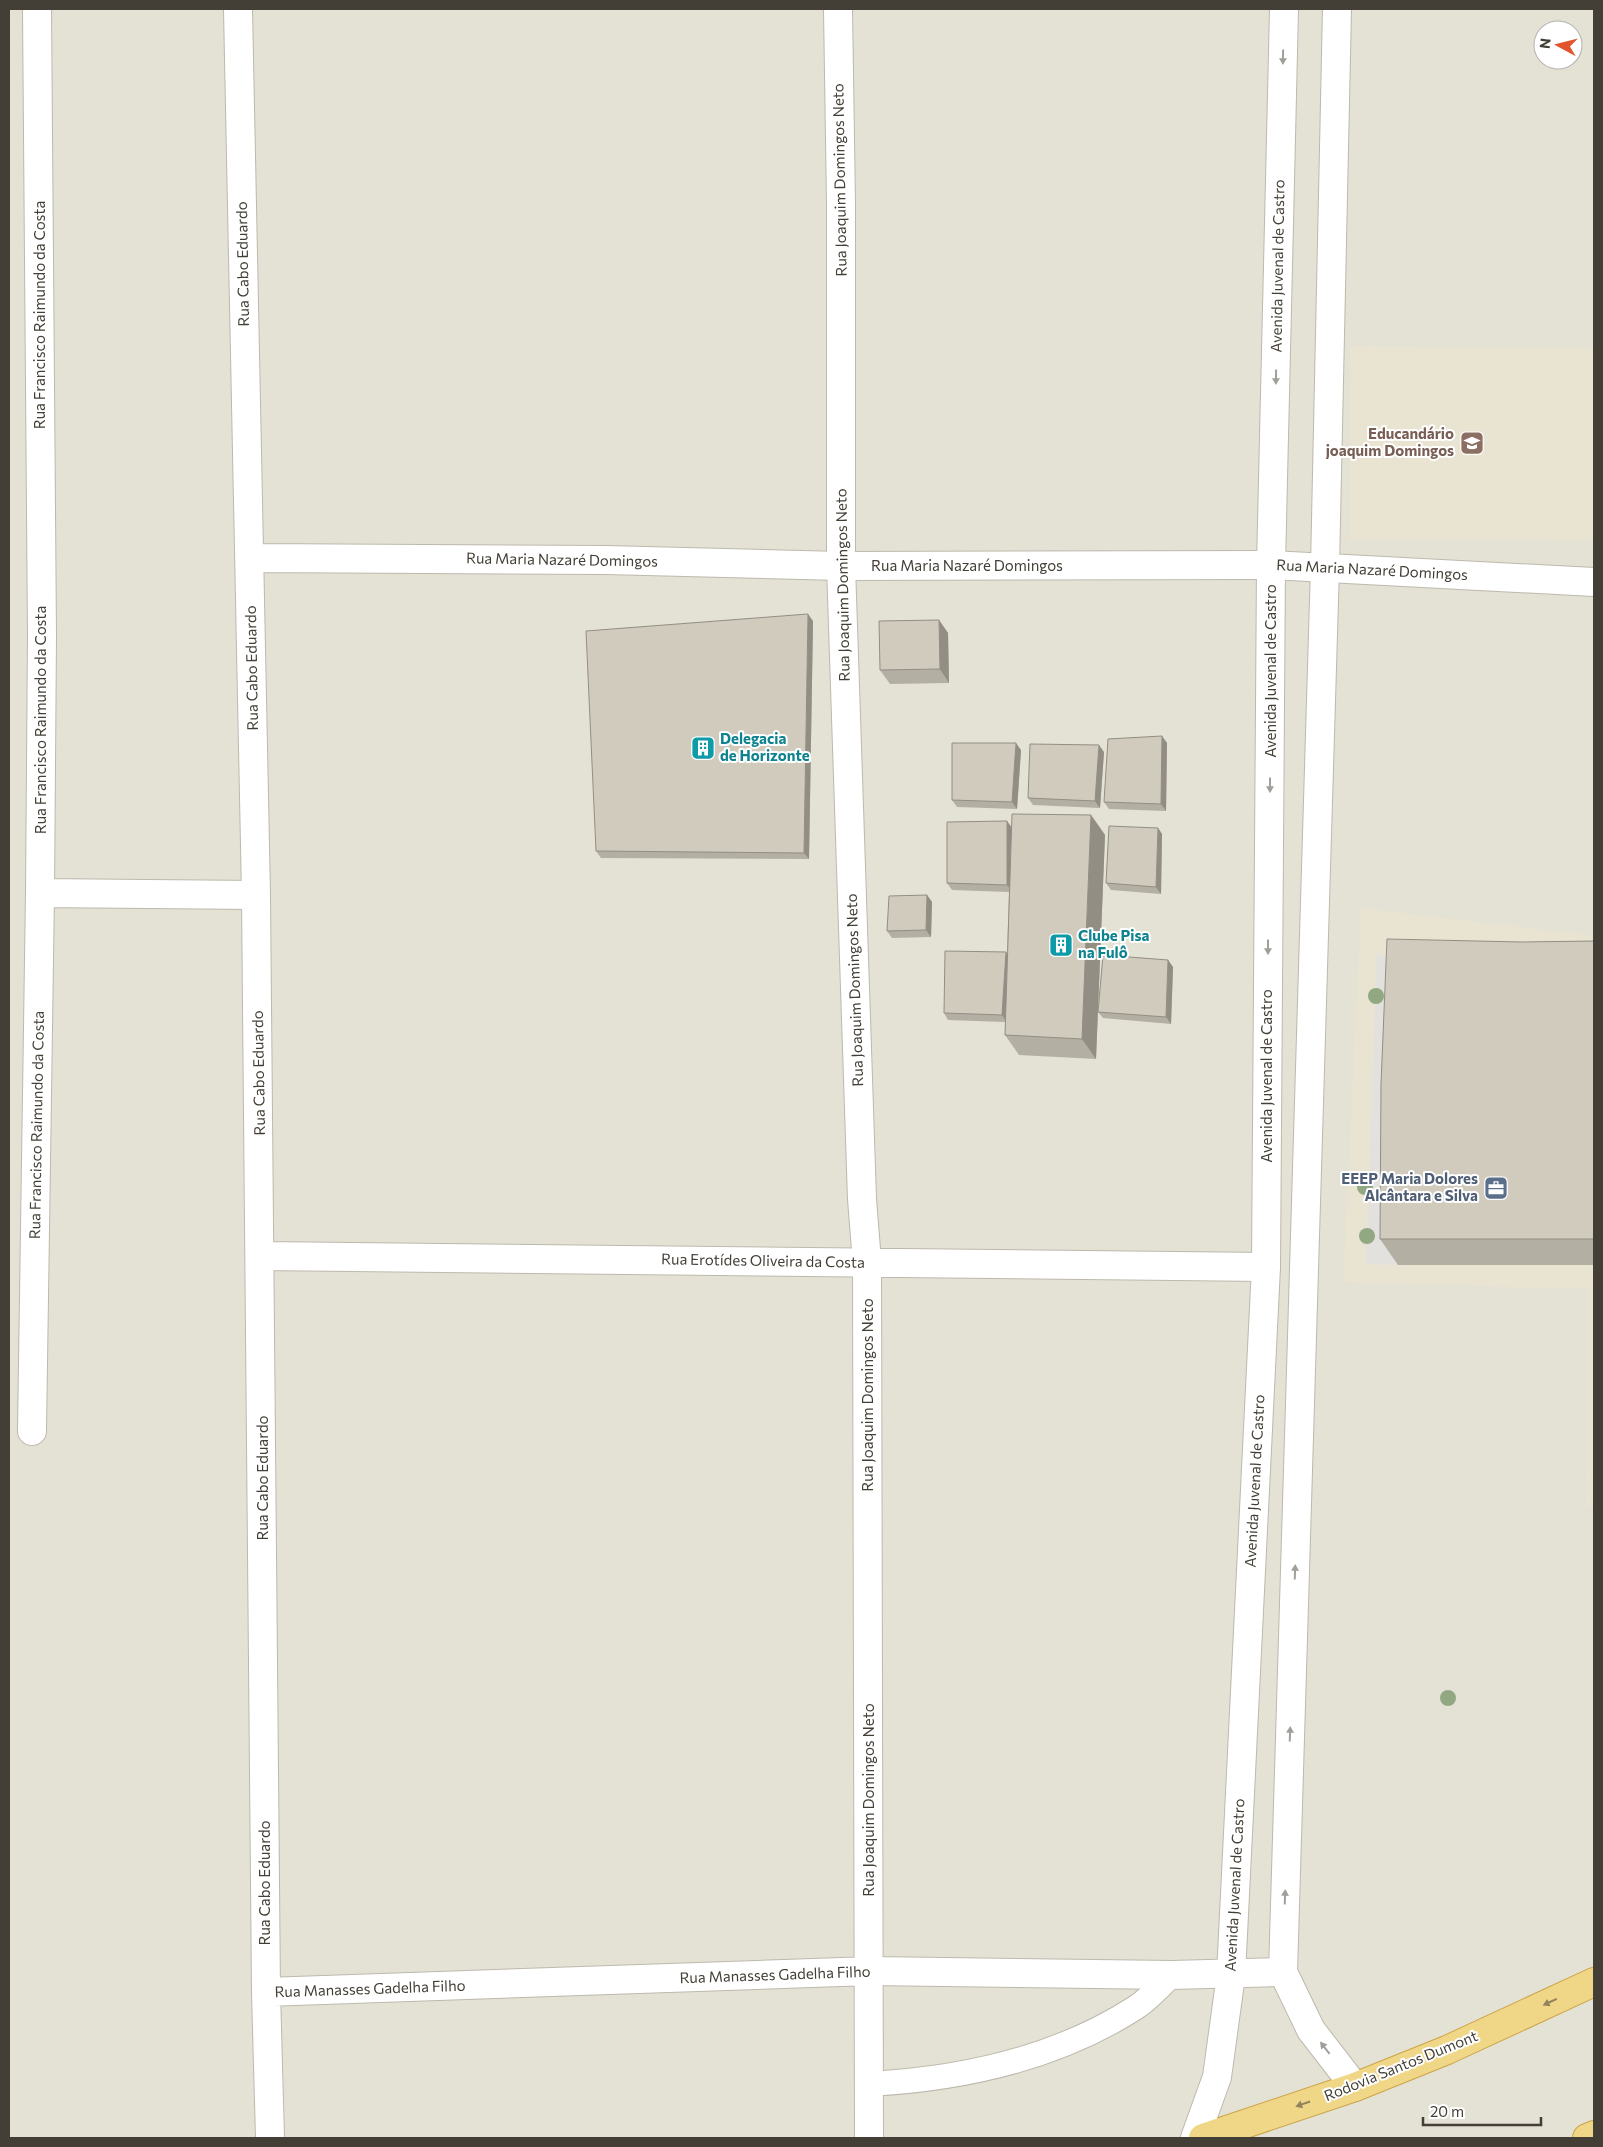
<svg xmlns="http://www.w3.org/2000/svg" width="1603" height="2147" font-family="Commissioner,sans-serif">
	<rect width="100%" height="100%" fill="#f1eee6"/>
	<!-- residential -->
	<path fill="#e4e1d5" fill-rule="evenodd" d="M9 9H1594V2138H9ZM1543 30H1573V60H1543Z"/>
	<!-- education -->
	<path fill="#e9e4d1" d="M1350 346 1594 347V540L1349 539Z
		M1361 908 1594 936V1506H1587L1588 1289 1343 1282Z"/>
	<!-- parking -->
	<path fill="#e2e1de" d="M1377 953 1406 965 1398 1265 1366 1264Z"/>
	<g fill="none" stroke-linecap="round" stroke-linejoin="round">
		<!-- service casing -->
		<g stroke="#beb9ad" stroke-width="26">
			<path id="service" d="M870 2084C961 2079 1057 2058 1135 2008 1148 2000 1160 1986 1172 1975"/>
		</g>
		<!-- minor casing -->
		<g stroke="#beb9ad" stroke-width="30">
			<path id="minor" d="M238 9 256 895 266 1992 270 2138
				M838 9 841 204V566L862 1199 867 1262 869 2138
				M250 558 606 560 841 566 1271 565 1594 582
				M40 893 256 895
				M261 1256 1266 1267
				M32 1431 40 893 42 636 37 9
				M266 1992 870 1971 1172 1975 1283 1972"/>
		</g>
		<!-- tertiary casing -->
		<g stroke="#beb9ad" stroke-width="30">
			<path id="tertiary" d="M1337 9 1325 567 1283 1972 1311 2030 1355 2087
				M1195 2138 1217 2077 1231 1975 1266 1267 1271 565 1284 9"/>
		</g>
		<!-- trunk casing -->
		<g stroke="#cba446" stroke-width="30">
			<path id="trunk" d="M1203 2138 1355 2087 1447 2050 1594 1982
				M1587 2138 1594 2135"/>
		</g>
		<!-- service -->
		<use href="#service" stroke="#fff" stroke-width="24"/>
		<!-- minor -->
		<use href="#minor" stroke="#fff" stroke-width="28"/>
		<!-- tertiary -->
		<use href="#tertiary" stroke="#fff" stroke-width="28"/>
		<!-- trunk -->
		<use href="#trunk" stroke="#f0d788" stroke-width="28"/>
	</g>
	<!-- trees -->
	<g fill="#91a882">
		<circle cx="1376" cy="996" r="8"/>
		<circle cx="1365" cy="1187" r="8"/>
		<circle cx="1367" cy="1236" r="8"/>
		<circle cx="1448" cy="1698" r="8"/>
	</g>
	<!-- wall -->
	<path fill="#b4afa3" d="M939 620 948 633 949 683 890 684 880 670Z
		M813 621 809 859 601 858 596 851Z
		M1162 736 1167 743 1166 811 1109 809 1104 802Z
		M1021 750 1017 809 957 807 952 800Z
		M1104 752 1100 808 1033 805 1028 798Z
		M1091 815 1105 835 1096 1059 1019 1055 1005 1035V1022L948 1020 944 1013 1007 954 1009 892 952 890 947 883 1007 821 1011 827Z
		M1158 828 1162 834 1161 894 1111 890 1106 883Z
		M927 895 932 902 931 937 892 938 887 931Z
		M1594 941V1265H1398L1380 1239 1522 942Z
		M1168 960 1173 967 1171 1024 1103 1018 1098 1012Z"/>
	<!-- shaded-wall -->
	<path fill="#928e84" d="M808 614 813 621 809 859 804 853Z
		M939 620 948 633 949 683 940 669Z
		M1162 736 1167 743 1166 811 1161 804Z
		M1016 743 1021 750 1017 809 1012 802Z
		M1099 745 1104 752 1100 808 1095 801Z
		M1091 815 1105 835 1096 1059 1082 1039Z
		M1007 821 1012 828V892L1007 885Z
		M1158 828 1162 834 1161 894 1156 887Z
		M927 895 932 902 931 937 926 930Z
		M1006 952 1010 958 1007 1022 1002 1015Z
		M1168 960 1173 967 1171 1024 1166 1017Z"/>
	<!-- building -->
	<path fill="#d1cbbd" stroke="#928e84" d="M808 614 804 853 596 851 586 631Z
		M939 620 940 669 880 670 879 621Z
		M1162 736 1161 804 1104 802 1108 739Z
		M952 743H1016L1012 802 952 800Z
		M1030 744 1099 745 1095 801 1028 798Z
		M1012 814 1091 815 1082 1039 1005 1035Z
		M1007 821V885L947 883V822Z
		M1109 826 1158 828 1156 887 1106 883Z
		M927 895 926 930 887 931 889 896Z
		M1387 939 1522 942 1594 941V1239H1380L1381 1084Z
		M945 951 1006 952 1002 1015 944 1013Z
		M1103 955 1168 960 1166 1017 1098 1012Z"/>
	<!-- one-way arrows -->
	<defs><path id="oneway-solid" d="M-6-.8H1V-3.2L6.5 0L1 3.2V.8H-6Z" transform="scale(1.25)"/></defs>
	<g fill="#a19f9a">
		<use href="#oneway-solid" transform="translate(1283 57) rotate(91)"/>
		<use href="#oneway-solid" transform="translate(1276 377) rotate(91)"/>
		<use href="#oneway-solid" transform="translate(1270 785) rotate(90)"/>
		<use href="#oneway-solid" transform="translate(1268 947) rotate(90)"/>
		<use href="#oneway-solid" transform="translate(1295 1572) rotate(-88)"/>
		<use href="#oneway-solid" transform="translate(1290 1734) rotate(-88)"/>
		<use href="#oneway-solid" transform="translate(1285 1897) rotate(-88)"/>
		<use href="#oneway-solid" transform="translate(1325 2048) rotate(-128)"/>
	</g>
	<g fill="#91835b">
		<use href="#oneway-solid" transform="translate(1550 2002) rotate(155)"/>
		<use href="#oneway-solid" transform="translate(1303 2104) rotate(161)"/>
	</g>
	<!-- icons -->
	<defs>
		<g id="school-square" transform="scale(1.25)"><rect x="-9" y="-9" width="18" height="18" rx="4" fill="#8d6e63" stroke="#fff"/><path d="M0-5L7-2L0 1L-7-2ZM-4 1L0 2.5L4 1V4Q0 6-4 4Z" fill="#fff"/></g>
		<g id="building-square" transform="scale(1.25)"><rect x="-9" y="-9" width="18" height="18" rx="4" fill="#0f9aa8" stroke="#fff"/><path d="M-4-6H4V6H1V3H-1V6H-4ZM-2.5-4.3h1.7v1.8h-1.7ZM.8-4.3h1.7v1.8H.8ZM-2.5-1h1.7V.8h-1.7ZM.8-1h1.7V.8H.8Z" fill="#fff"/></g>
		<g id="office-square" transform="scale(1.25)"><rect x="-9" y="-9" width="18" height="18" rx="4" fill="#5c6f8a" stroke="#fff"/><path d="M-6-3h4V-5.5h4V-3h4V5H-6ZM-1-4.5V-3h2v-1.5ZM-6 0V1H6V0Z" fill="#fff"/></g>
	</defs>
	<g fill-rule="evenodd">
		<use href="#school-square" x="1472" y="443"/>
		<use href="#building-square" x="703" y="748"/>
		<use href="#building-square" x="1061" y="945"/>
		<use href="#office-square" x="1496" y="1188"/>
	</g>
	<g text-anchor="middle" stroke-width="4" stroke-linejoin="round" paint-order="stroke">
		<!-- street labels -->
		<g font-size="15" fill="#433f36" stroke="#fff">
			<text transform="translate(840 180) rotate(-91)" y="5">Rua Joaquim Domingos Neto</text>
			<text transform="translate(243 264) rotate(-91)" y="5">Rua Cabo Eduardo</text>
			<text transform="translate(1278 266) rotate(-89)" y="5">Avenida Juvenal de Castro</text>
			<text transform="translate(40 315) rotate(-90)" y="5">Rua Francisco Raimundo da Costa</text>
			<text transform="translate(562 560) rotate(1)" y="5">Rua Maria Nazaré Domingos</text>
			<text x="967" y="571">Rua Maria Nazaré Domingos</text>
			<text transform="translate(1372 570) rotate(3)" y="5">Rua Maria Nazaré Domingos</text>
			<text transform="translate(843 585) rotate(-91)" y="5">Rua Joaquim Domingos Neto</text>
			<text transform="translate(252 668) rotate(-91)" y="5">Rua Cabo Eduardo</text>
			<text transform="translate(1271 671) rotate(-90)" y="5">Avenida Juvenal de Castro</text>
			<text transform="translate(41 720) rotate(-90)" y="5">Rua Francisco Raimundo da Costa</text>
			<text transform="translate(855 990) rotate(-92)" y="5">Rua Joaquim Domingos Neto</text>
			<text transform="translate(259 1073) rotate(-91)" y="5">Rua Cabo Eduardo</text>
			<text transform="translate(1267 1076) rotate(-90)" y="5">Avenida Juvenal de Castro</text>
			<text transform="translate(37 1125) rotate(-89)" y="5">Rua Francisco Raimundo da Costa</text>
			<text transform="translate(763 1261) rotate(1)" y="5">Rua Erotídes Oliveira da Costa</text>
			<text transform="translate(868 1395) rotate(-90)" y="5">Rua Joaquim Domingos Neto</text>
			<text transform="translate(263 1478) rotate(-90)" y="5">Rua Cabo Eduardo</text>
			<text transform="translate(1255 1481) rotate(-87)" y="5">Avenida Juvenal de Castro</text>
			<text transform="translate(869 1800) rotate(-90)" y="5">Rua Joaquim Domingos Neto</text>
			<text transform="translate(265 1883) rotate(-90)" y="5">Rua Cabo Eduardo</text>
			<text transform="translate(1235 1885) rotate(-87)" y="5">Avenida Juvenal de Castro</text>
			<text transform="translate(775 1975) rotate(-2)" y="5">Rua Manasses Gadelha Filho</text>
			<text transform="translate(370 1989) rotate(-2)" y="5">Rua Manasses Gadelha Filho</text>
			<text transform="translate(1401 2066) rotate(-22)" y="5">Rodovia Santos Dumont</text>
		</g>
		<!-- education labels -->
		<g font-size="15" font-weight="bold" fill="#785e54" stroke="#fff" text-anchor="end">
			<text x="1454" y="439">Educandário<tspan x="1454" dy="17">joaquim Domingos</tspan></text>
		</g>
		<!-- culture labels -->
		<g font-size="15" font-weight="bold" fill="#0d838f" stroke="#fff" text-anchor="start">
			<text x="720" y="744">Delegacia<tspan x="720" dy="17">de Horizonte</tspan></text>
			<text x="1078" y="941">Clube Pisa<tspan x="1078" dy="17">na Fulô</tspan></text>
		</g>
		<!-- service labels -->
		<g font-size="15" font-weight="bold" fill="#4e5e75" stroke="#fff" text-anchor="end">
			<text x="1478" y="1184">EEEP Maria Dolores<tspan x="1478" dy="17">Alcântara e Silva</tspan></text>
		</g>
	</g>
	<!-- border -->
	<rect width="1603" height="2147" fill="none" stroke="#433f36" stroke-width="20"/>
	<!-- north arrow -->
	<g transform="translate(1558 45) rotate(277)"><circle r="24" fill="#ffffff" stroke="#b4b2af"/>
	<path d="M0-4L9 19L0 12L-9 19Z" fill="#e2542c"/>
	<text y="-8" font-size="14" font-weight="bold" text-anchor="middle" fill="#433f36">N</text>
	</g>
	<!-- scale -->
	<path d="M1423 2117v8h118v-8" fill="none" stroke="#433f36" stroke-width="2.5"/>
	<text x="1430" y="2117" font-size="15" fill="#433f36" stroke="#ffffff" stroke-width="4" paint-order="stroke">20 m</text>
</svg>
